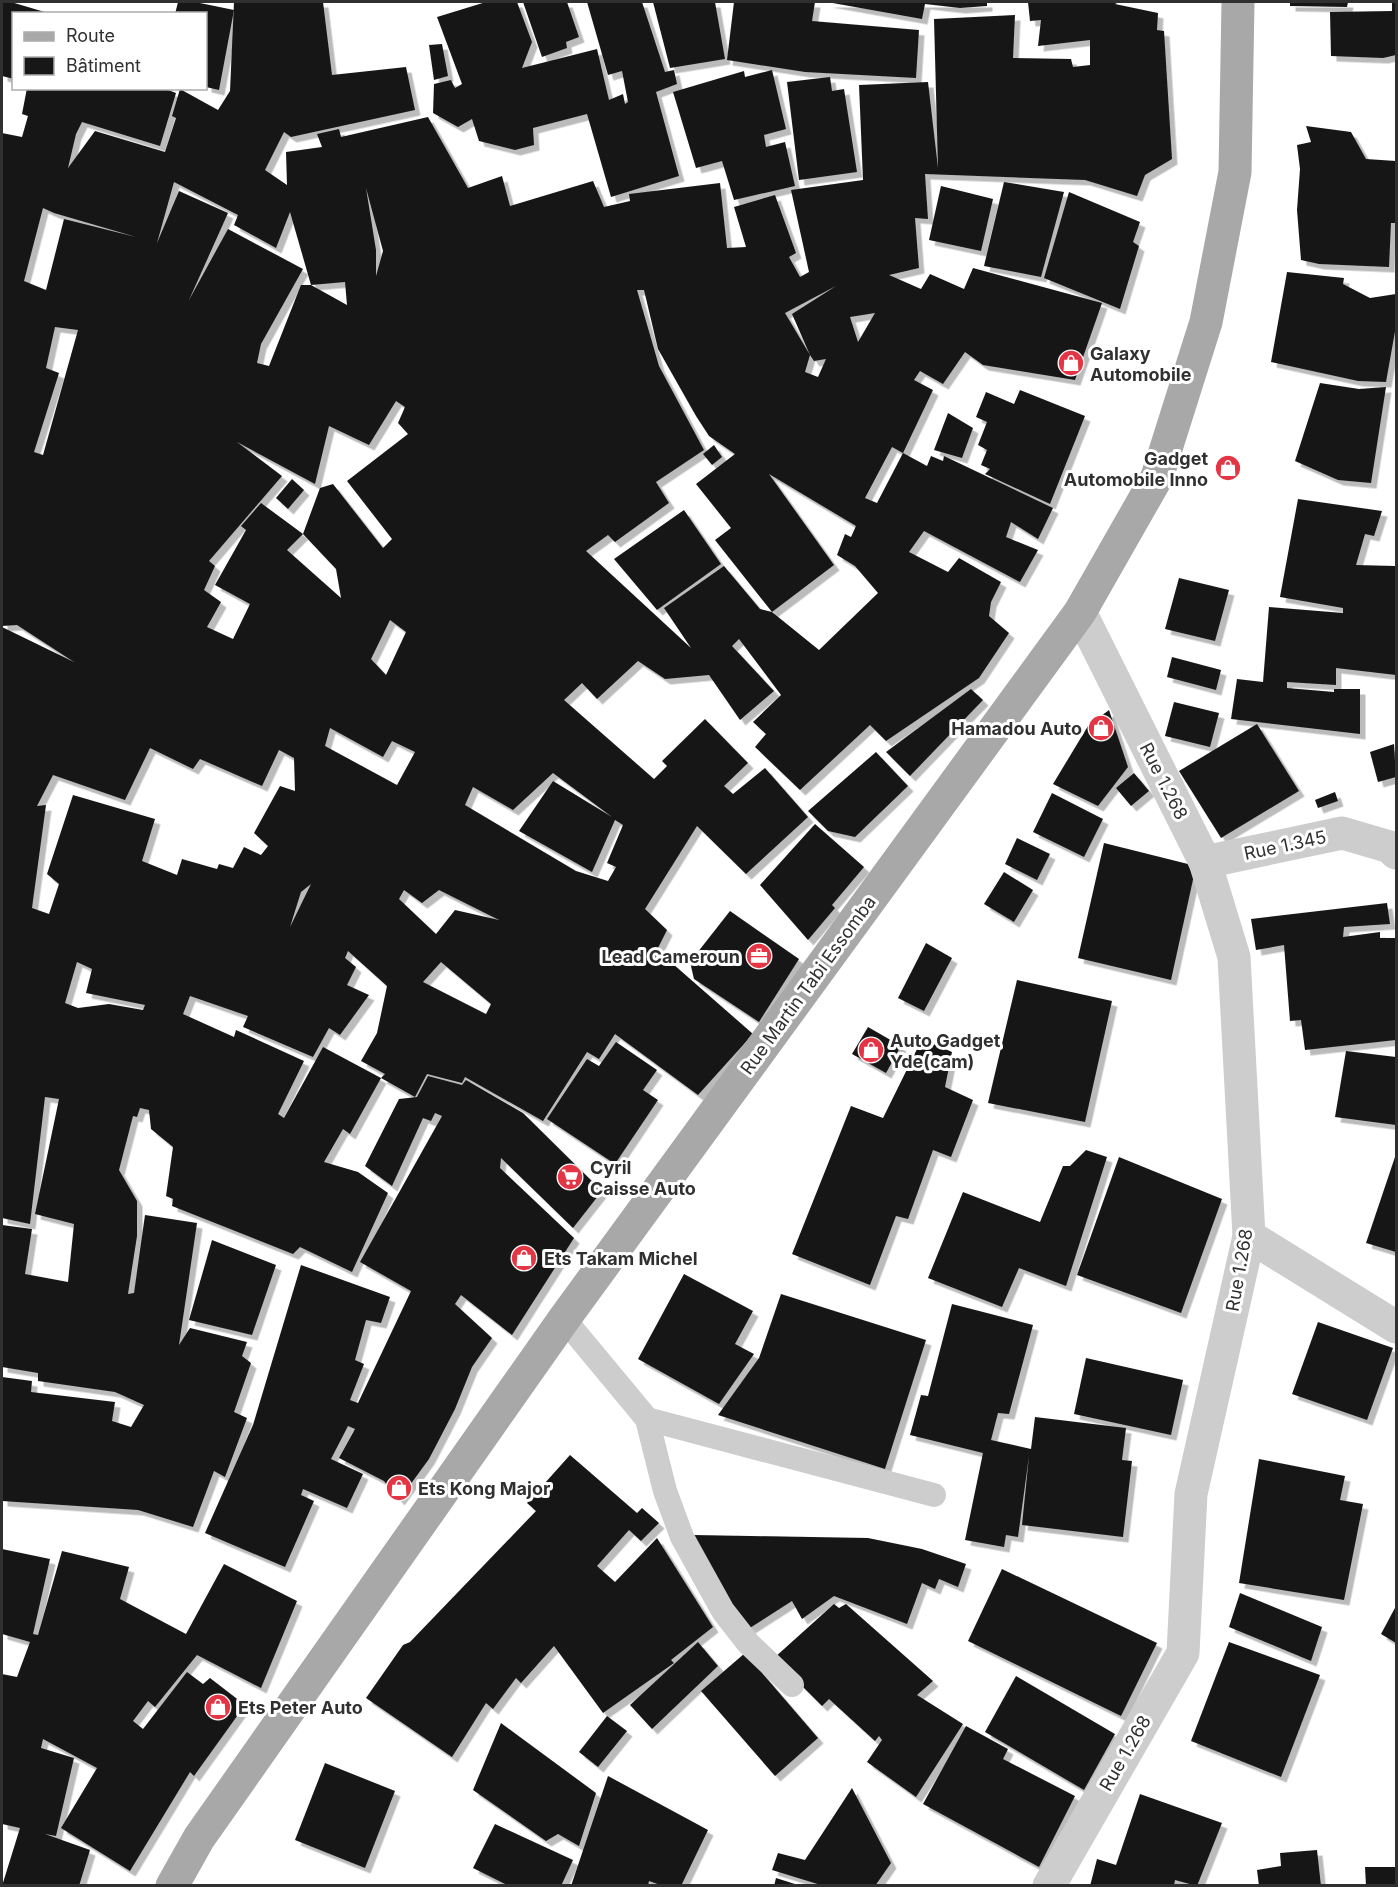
<svg xmlns="http://www.w3.org/2000/svg" width="1398" height="1887" viewBox="0 0 1398 1887" font-family="Inter,sans-serif">
<style>
.building{fill:#171717;fill-rule:evenodd;filter:url(#shadow)}
.lines{fill:none;stroke-linecap:round;stroke-linejoin:round}
.lane{stroke:#cdcdcd;stroke-width:24}
.street{stroke:#cdcdcd;stroke-width:33}
.primary{stroke:#a8a8a8;stroke-width:33}
.labels{text-anchor:middle;dominant-baseline:central;stroke-width:6;stroke-linejoin:round;paint-order:stroke}
.poi-label{font-size:18px;font-weight:bold;fill:#303030;stroke:#fff;text-anchor:start}
.street-label{font-size:18px;fill:#303030;stroke:#fff}
</style>
<defs>
<filter id="shadow"><feDropShadow dx="5.5" dy="5.5" stdDeviation="0" flood-color="#0004"/></filter>
</defs>
<rect width="100%" height="100%" fill="#fff"/>
<!-- building -->
<g class="building">
<polygon points="2,2 11,2 48,13 14,14 14,79 2,76"/>
<polygon points="178,2 195,2 234,10 219,90 206,87 206,14 175,14"/>
<path d="M234 2H323L332 75 406 67 415 110 291 137 284 132 265 170 287 185 286 152 322 147 317 134 339 129 341 137 428 117 468 188 502 176 510 206 593 181 604 207 630 201 629 194 720 183 727 248 746 247 734 207 775 195 796 253 789 257 800 277 809 272 791 190 863 180 859 85 928 82 938 168 934 19 1015 15 1013 58 1071 59 1073 67 1090 65V40L1038 46 1041 20 1030 21 1028 2H1119L1115 4 1158 13 1157 30 1164 31 1172 159 1145 175 1137 196 1085 180 925 174 928 219 915 218 919 268 889 275 921 289 930 274 964 289 973 268 1102 303 1075 380 983 365 965 352 943 384 920 371 914 380 933 390 903 453 892 447 865 498 877 503 903 453 927 466 931 456 943 461 944 456 1053 508 1038 539 1011 522 1006 537 1038 550 1020 582 924 531 909 552 948 572 959 558 1001 582 991 602 989 616 1009 633 979 678 886 741 870 725 800 790 755 747 766 734 753 722 781 695 739 639 732 646 774 691 740 720 709 675 665 679 638 661 597 699 582 683 564 700 654 779 667 766 662 761 705 719 748 763 724 786 733 794 765 768 808 817 746 874 697 826 645 909 667 930 657 950 753 1034 698 1095 615 1034 599 1059 587 1052 543 1121 465 1077 462 1083 427 1074 415 1097 381 1078 350 1134 343 1129 324 1162 358 1172 388 1193 352 1272 300 1247 293 1254 172 1206 173 1199 166 1196 173 1147 151 1129 149 1110 140 1108 137 1117 133 1116 119 1170 137 1201V1236L128 1294 134 1293 145 1215 197 1223 179 1345 190 1328 247 1342 242 1356 251 1363 234 1412 247 1418 225 1477 214 1471 193 1527 138 1510 2 1501V1377L32 1381 31 1392 115 1402 112 1421 131 1427 144 1405 115 1392 38 1381V1373L2 1367V1225L32 1229 25 1274 68 1282 74 1224 35 1214 59 1099 45 1097 30 1224 2 1218V627L74 662 17 625 2 626V133L22 137 28 116 22 114 27 88H163L176 93 160 146 82 122 76 134 68 168 95 131 165 152 176 118 172 116 180 89 218 110 230 91ZM174 182 238 215 234 225 276 248 290 212 311 285 345 282 347 305 311 285H301L269 366 257 363 261 344 303 269 228 229 189 300 228 213 179 191 157 243ZM366 188 383 251 376 276V250ZM43 208 54 213 136 237 64 219 46 290 24 281ZM836 286 792 314 810 355 814 361 826 359 818 377 805 372 810 355 785 313ZM637 290H644L658 349 696 416 709 436 735 454 696 484 731 528 715 540 772 612 834 565 769 474 856 526 851 537 845 534 837 555 855 566 878 593 819 650 772 612 760 609 724 566 664 608 691 648 586 551 608 535 615 542 669 503 656 482 704 450 659 366ZM875 313 858 342 850 317ZM55 327 78 330 43 455 34 452 59 373 46 368ZM396 401 405 407 398 423 408 434 347 481 392 539 383 548 333 484 320 488 303 534 261 503 241 526 246 530 215 585 250 604 233 639 207 627 221 602 204 590 215 566 209 561 282 476 237 442 315 484 329 426 369 445ZM303 534 336 569 341 598 287 550ZM390 620 406 632 386 675 371 659ZM330 728 383 757 392 741 415 752 397 785 325 746ZM150 748 193 769 200 759 262 786 279 750 294 758 295 791 280 786 254 833 268 846 261 855 244 847 233 868 219 864 217 869 182 859 177 875 142 861 155 819 73 795 47 874 59 884 49 914 32 908 46 805 37 806 53 775 125 800ZM553 773 612 817 553 781 519 831 592 872 615 820 623 825 607 863 616 867 608 881 576 871 465 805 473 787 513 810ZM311 884 290 927 301 892ZM404 890 422 903 439 890 499 920 455 910 436 934 399 899ZM348 951 387 986 377 1033 361 1061 385 1074 381 1078 323 1047 284 1118 278 1114 304 1061 236 1030 234 1037 183 1014 190 996 248 1016 243 1027 313 1057 329 1028 340 1035 369 995 347 985 356 967 345 958ZM77 962 92 969 86 993 145 1005 143 1010 109 1004 78 1008 65 1003ZM441 962 491 1004 486 1014 423 982Z"/>
<polygon points="486,2 517,2 532,42 522,68 597,49 609,100 623,94 625,104 628,102 622,71 608,75 587,2 642,2 665,72 674,70 677,84 656,92 679,176 611,197 587,114 533,128 534,145 515,150 479,141 472,119 458,127 433,113 434,84 451,80 455,88 462,84 437,17"/>
<polygon points="523,2 567,2 579,37 566,42 567,48 542,57"/>
<polygon points="653,2 715,2 725,59 670,68"/>
<polygon points="734,2 815,2 812,21 919,30 916,78 805,72 727,60"/>
<polygon points="827,2 987,2 987,6 960,8 925,4 922,19"/>
<polygon points="1290,2 1348,2 1347,7 1290,6"/>
<polygon points="1392,2 1396,2 1396,55 1383,58 1331,56 1330,12 1392,11"/>
<polygon points="442,44 448,76 434,80 429,45"/>
<polygon points="772,70 786,129 764,135 766,147 785,142 795,186 734,200 722,161 696,168 673,92 744,71 745,77"/>
<polygon points="830,77 832,91 844,89 857,172 799,180 787,82"/>
<polygon points="1306,126 1351,132 1366,159 1396,161 1396,223 1391,223 1389,267 1319,264 1301,260 1297,210 1300,169 1297,145 1311,142"/>
<polygon points="1004,182 1064,192 1041,277 984,266"/>
<polygon points="941,186 993,199 981,251 929,240"/>
<polygon points="1069,192 1140,222 1133,242 1139,246 1120,309 1044,278"/>
<polygon points="1287,272 1344,278 1343,284 1370,298 1396,294 1396,326 1386,382 1358,381 1271,362"/>
<polygon points="1320,383 1359,389 1386,387 1371,483 1338,480 1295,461"/>
<polygon points="1020,390 1085,416 1050,504 985,474 990,469 981,465 987,450 978,445 987,422 976,417 986,392 1014,404"/>
<polygon points="948,413 973,428 962,458 934,450"/>
<polygon points="714,445 722,457 712,465 703,454"/>
<polygon points="292,479 304,490 288,509 276,498"/>
<polygon points="1298,499 1382,511 1374,536 1365,534 1356,565 1395,566 1396,561 1396,675 1336,668 1336,685 1287,682 1287,688 1334,692 1334,689 1360,689 1360,734 1231,719 1237,679 1263,682 1269,607 1343,613 1343,608 1280,597"/>
<polygon points="684,510 721,564 657,610 614,559"/>
<polygon points="1179,578 1229,590 1215,641 1165,629"/>
<polygon points="1172,657 1221,670 1216,690 1167,677"/>
<polygon points="971,689 983,700 910,776 886,752"/>
<polygon points="1174,702 1219,713 1210,747 1165,736"/>
<polygon points="1109,710 1128,767 1098,806 1053,784 1088,726"/>
<polygon points="1257,724 1299,791 1221,838 1179,771"/>
<polygon points="1394,744 1396,777 1378,782 1370,752"/>
<polygon points="876,752 908,786 855,837 828,831 808,811"/>
<polygon points="1134,773 1149,791 1131,806 1116,788"/>
<polygon points="1335,792 1338,801 1318,808 1315,800"/>
<polygon points="1052,793 1103,819 1084,857 1033,832"/>
<polygon points="815,824 864,867 832,905 835,908 808,940 760,885"/>
<polygon points="1017,838 1050,854 1037,880 1005,864"/>
<polygon points="1104,843 1196,866 1171,980 1078,958"/>
<polygon points="1004,872 1033,890 1014,922 984,904"/>
<polygon points="1387,903 1390,924 1344,927 1343,937 1380,932 1380,938 1396,938 1396,1040 1305,1050 1301,1020 1290,1021 1284,945 1256,950 1251,919"/>
<polygon points="730,911 799,959 759,1022 694,979 690,962"/>
<polygon points="926,943 952,958 924,1011 898,998"/>
<polygon points="1017,980 1112,1001 1085,1122 988,1103"/>
<polygon points="868,1027 901,1046 886,1073 852,1054"/>
<polygon points="922,1039 952,1052 945,1087 973,1100 951,1157 933,1150 908,1219 896,1216 870,1285 792,1254 851,1106 883,1118"/>
<polygon points="616,1042 657,1070 643,1090 658,1100 615,1164 547,1119 587,1059 599,1066"/>
<polygon points="1346,1051 1396,1057 1396,1125 1335,1117"/>
<polygon points="428,1076 462,1085 466,1080 523,1113 602,1191 573,1228 501,1158 500,1168 574,1238 512,1335 461,1295 455,1304 492,1338 472,1367 455,1409 429,1459 399,1500 384,1481 339,1458 355,1429 348,1426 331,1459 363,1474 347,1508 303,1489 301,1495 314,1501 285,1567 205,1533 253,1425 301,1265 390,1297 381,1323 366,1320 355,1360 364,1364 350,1400 358,1403 411,1291 360,1262 442,1116 435,1113 431,1121 423,1118 392,1186 365,1166 399,1099 417,1097"/>
<polygon points="1086,1150 1107,1157 1066,1286 1019,1268 1002,1307 928,1278 963,1192 1040,1222 1063,1166 1070,1166"/>
<polygon points="1396,1154 1396,1252 1366,1243"/>
<polygon points="1119,1157 1222,1199 1181,1313 1077,1275"/>
<polygon points="212,1240 276,1265 252,1335 189,1320"/>
<polygon points="684,1274 753,1311 735,1344 754,1354 719,1404 638,1359"/>
<polygon points="781,1294 926,1340 885,1469 718,1415 759,1358"/>
<polygon points="952,1304 1033,1325 1009,1414 998,1413 991,1440 1031,1449 1035,1417 1126,1428 1122,1460 1132,1461 1123,1537 1022,1525 1029,1456 1018,1537 1006,1535 1004,1547 965,1540 983,1453 910,1435 921,1395 928,1396"/>
<polygon points="1318,1322 1393,1348 1367,1420 1292,1394"/>
<polygon points="1086,1358 1183,1380 1171,1435 1074,1414"/>
<polygon points="570,1455 637,1513 642,1508 659,1523 641,1541 629,1530 597,1566 615,1582 657,1538 713,1627 671,1660 674,1663 603,1713 554,1646 521,1683 516,1678 493,1709 486,1703 452,1757 366,1698 403,1645 410,1642 536,1511 527,1503"/>
<polygon points="1259,1459 1345,1476 1340,1500 1363,1504 1344,1600 1239,1583"/>
<polygon points="694,1535 868,1538 922,1549 966,1564 958,1587 939,1579 935,1589 922,1583 907,1624 834,1596 802,1619 792,1601 742,1633"/>
<polygon points="2,1549 50,1559 33,1634 38,1635 62,1551 129,1567 120,1599 186,1634 224,1564 297,1601 261,1688 197,1655 155,1707 148,1701 133,1721 143,1729 187,1672 203,1684 210,1678 245,1705 194,1776 190,1772 130,1871 61,1828 97,1768 43,1739 41,1748 74,1758 56,1836 45,1834 90,1850 79,1886 2,1886 20,1828 2,1824 2,1674 17,1677 30,1642 2,1634"/>
<polygon points="1002,1569 1157,1643 1121,1716 968,1641"/>
<polygon points="1240,1593 1322,1627 1311,1661 1229,1627"/>
<polygon points="834,1604 839,1608 846,1604 933,1681 917,1695 963,1724 916,1797 867,1762 882,1740 879,1736 875,1741 829,1699 822,1706 774,1658"/>
<polygon points="1396,1606 1396,1643 1381,1634"/>
<polygon points="698,1642 718,1666 652,1729 630,1705"/>
<polygon points="1229,1642 1320,1675 1281,1777 1191,1741"/>
<polygon points="745,1653 818,1738 775,1776 701,1691"/>
<polygon points="1016,1676 1115,1734 1084,1790 985,1732"/>
<polygon points="607,1716 627,1731 598,1767 579,1752"/>
<polygon points="501,1723 596,1793 579,1846 558,1834 546,1841 473,1790"/>
<polygon points="966,1726 1008,1749 1003,1759 1075,1796 1039,1867 923,1804"/>
<polygon points="325,1763 395,1791 365,1868 295,1840"/>
<polygon points="608,1776 708,1830 681,1886 663,1886 649,1881 648,1886 571,1886"/>
<polygon points="852,1788 891,1863 875,1886 824,1886 772,1870 778,1853 805,1860"/>
<polygon points="1140,1794 1222,1823 1197,1886 1175,1880 1174,1886 1090,1886 1097,1859 1116,1865"/>
<polygon points="495,1824 573,1860 561,1886 509,1886 473,1868"/>
<polygon points="1317,1850 1321,1886 1259,1886 1257,1870 1281,1866 1280,1853"/>
<polygon points="1365,1867 1396,1867 1396,1886 1366,1886"/>
<polygon points="776,1878 798,1885 798,1886 774,1886"/>
</g>
<g class="lines">
<!-- lane -->
<g class="lane">
<polyline points="564,1319 647,1419 665,1491 682,1537 723,1611 748,1643 792,1685"/>
<polyline points="647,1419 934,1495"/>
</g>
<!-- street -->
<g class="street">
<polyline points="1205,862 1342,833 1390,847 1396,853"/>
<polyline points="1249,1236 1396,1327"/>
<polyline points="1049,1886 1183,1653 1191,1494 1249,1236 1234,957 1205,862 1080,612"/>
</g>
<!-- primary -->
<polyline class="primary" points="172,1886 199,1838 564,1319 1080,612 1157,477 1206,322 1235,172 1238,2"/>
</g>
<!-- icons -->
<defs>
<g id="shop-disc" transform="scale(1.35)"><circle r="9.5" fill="#e43545" stroke="#fff"/><path d="M-5-2.5h2.3a2.7 3.5 0 0 1 5.4 0H5L5.5 6h-11ZM-1.5-2.5h3a1.5 2.3 0 0 0-3 0Z" fill="#fff"/></g>
<g id="office-disc" transform="scale(1.35)"><circle r="9.5" fill="#e43545" stroke="#fff"/><path d="M-6-3h4V-5.5h4V-3h4V5H-6ZM-1-4.5V-3h2v-1.5ZM-6 0V1H6V0Z" fill="#fff"/></g>
<g id="supermarket-disc" transform="scale(1.35)"><circle r="9.5" fill="#e43545" stroke="#fff"/><path d="M-6-5.5h2.5l.6 2H6L4.5 2H-2.5L-4.4-4H-6ZM-1.5 3.2a1.3 1.3 0 1 0 .1 0ZM3 3.2a1.3 1.3 0 1 0 .1 0Z" fill="#fff"/></g>
</defs>
<g fill-rule="evenodd">
<use href="#shop-disc" x="1071" y="363"/>
<use href="#shop-disc" x="1228" y="468"/>
<use href="#shop-disc" x="1101" y="728"/>
<use href="#office-disc" x="759" y="956"/>
<use href="#shop-disc" x="871" y="1050"/>
<use href="#supermarket-disc" x="570" y="1177"/>
<use href="#shop-disc" x="524" y="1258"/>
<use href="#shop-disc" x="399" y="1488"/>
<use href="#shop-disc" x="218" y="1707"/>
</g>
<g class="labels">
<!-- poi labels -->
<g class="poi-label">
<text x="1090" y="353">Galaxy<tspan x="1090" dy="21">Automobile</tspan></text>
<text x="1208" y="458" text-anchor="end">Gadget<tspan x="1208" dy="21">Automobile Inno</tspan></text>
<text x="1082" y="728" text-anchor="end">Hamadou Auto</text>
<text x="740" y="956" text-anchor="end">Lead Cameroun</text>
<text x="890" y="1040">Auto Gadget<tspan x="890" dy="21">Yde(cam)</tspan></text>
<text x="590" y="1167">Cyril<tspan x="590" dy="21">Caisse Auto</tspan></text>
<text x="544" y="1258">Ets Takam Michel</text>
<text x="418" y="1488">Ets Kong Major</text>
<text x="238" y="1707">Ets Peter Auto</text>
</g>
<!-- street labels -->
<g class="street-label">
<text transform="translate(1164 781) rotate(63)">Rue 1.268</text>
<text transform="translate(1285 845) rotate(-12)">Rue 1.345</text>
<text transform="translate(808 985) rotate(-54)">Rue Martin Tabi Essomba</text>
<text transform="translate(1239 1270) rotate(-80)">Rue 1.268</text>
<text transform="translate(1125 1753) rotate(-60)">Rue 1.268</text>
</g>
</g>
<!-- border -->
<rect width="1398" height="1887" fill="none" stroke="#303030" stroke-width="6"/>
<!-- legend -->
<rect x="12" y="12" width="195" height="78" fill="#ffffff" stroke="#acacac" stroke-width="1.5"/>
<rect x="24" y="32" width="30" height="9" fill="#a8a8a8" stroke="#acacac" stroke-width="1.5"/>
<text x="66" y="42" font-size="18" fill="#303030">Route</text>
<rect x="24" y="57" width="30" height="18" fill="#171717" stroke="#acacac" stroke-width="1.5"/>
<text x="66" y="72" font-size="18" fill="#303030">Bâtiment</text>
</svg>
